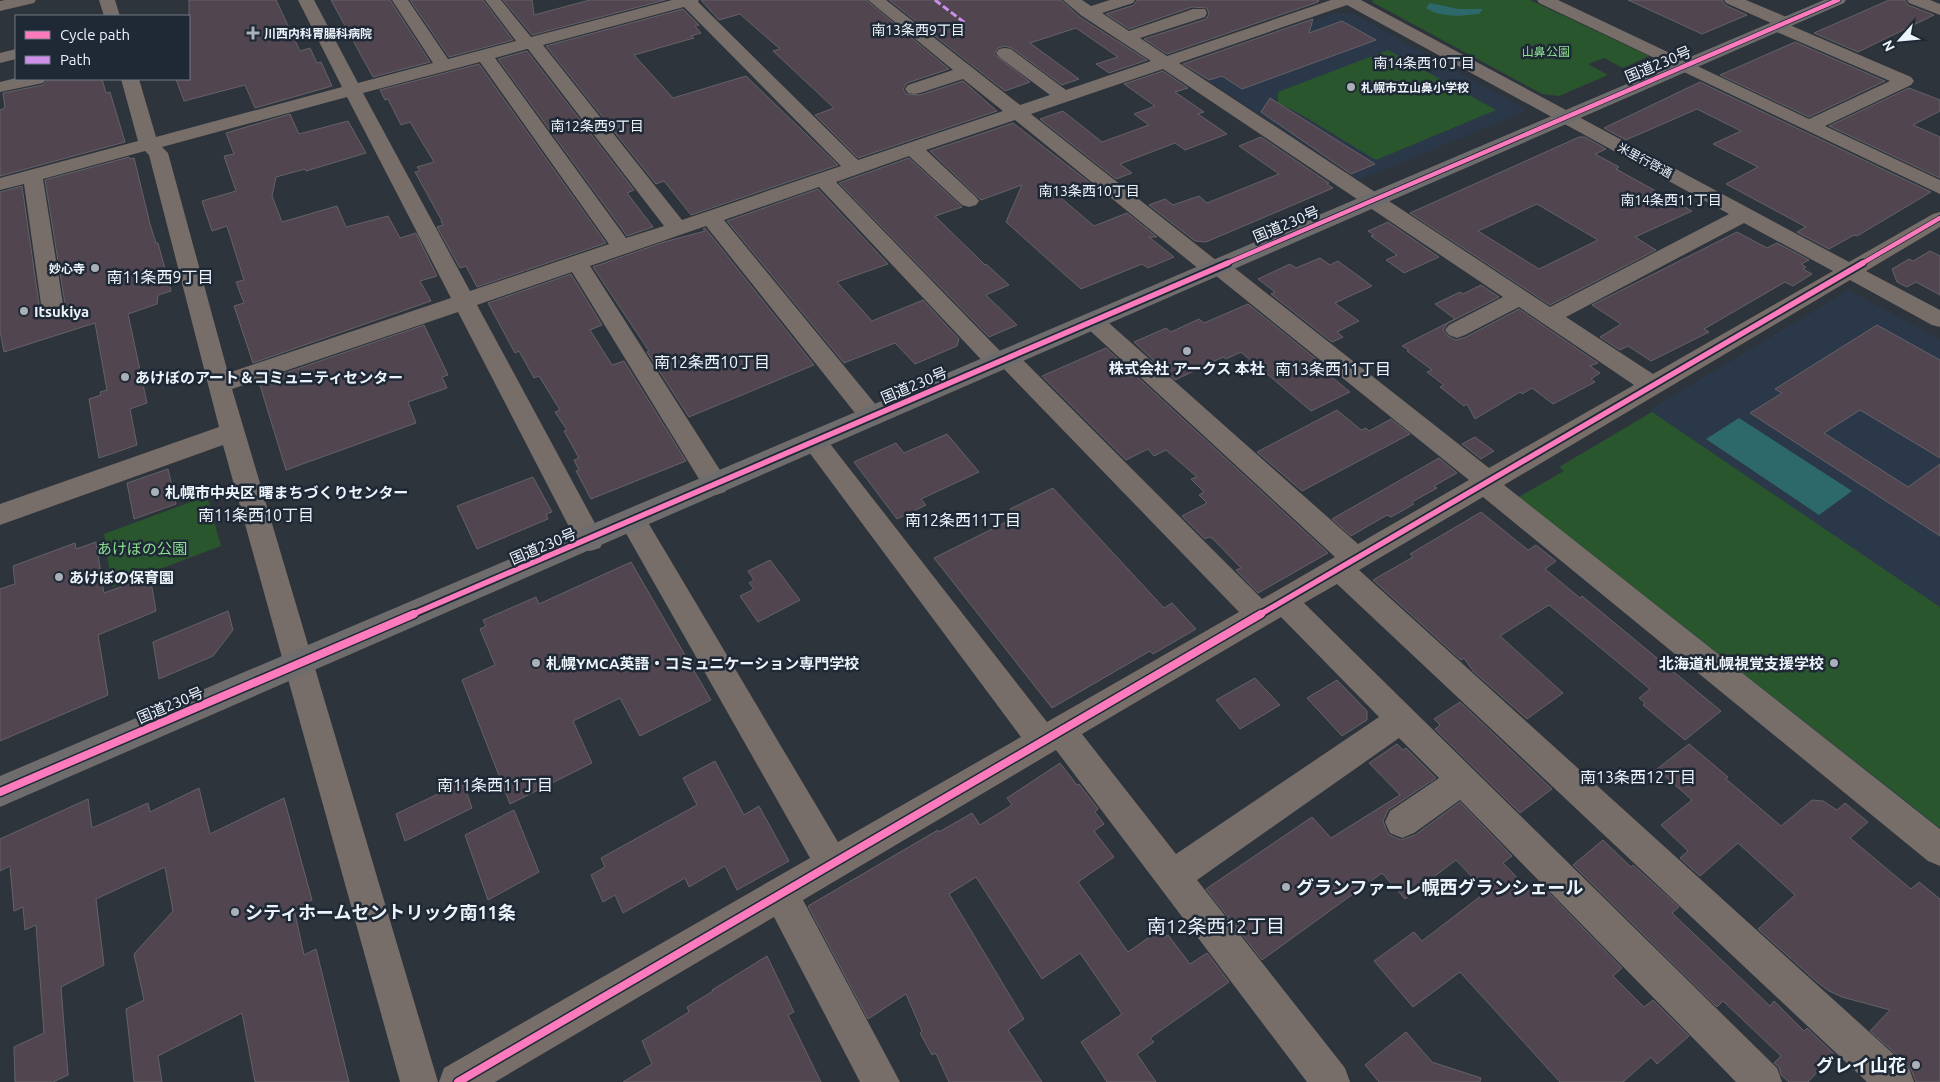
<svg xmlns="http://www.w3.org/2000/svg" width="1940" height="1082" viewBox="0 0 1940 1082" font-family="Ubuntu,'Noto Sans JP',sans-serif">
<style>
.built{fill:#2b3849}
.green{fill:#2a562e}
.water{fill:#2d696a}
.building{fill:#514550;stroke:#646268;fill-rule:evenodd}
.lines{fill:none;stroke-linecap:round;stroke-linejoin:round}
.minor{fill:#776e6a;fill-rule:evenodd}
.highway{fill:#6f6c6d;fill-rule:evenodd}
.quiet{stroke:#ce8fe9;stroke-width:3;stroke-dasharray:7 3;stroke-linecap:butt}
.cycleway-far2-casing{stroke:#1f2936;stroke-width:6}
.cycleway-far1-casing{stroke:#1f2936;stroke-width:9}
.cycleway-casing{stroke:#1f2936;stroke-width:11}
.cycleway-far2{stroke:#fd7abc;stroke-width:4.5}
.cycleway-far1{stroke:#fd7abc;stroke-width:5.5}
.cycleway{stroke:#fd7abc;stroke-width:8}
.poi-dot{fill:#aab0b8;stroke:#1f2936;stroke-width:2}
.labels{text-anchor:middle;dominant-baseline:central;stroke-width:5;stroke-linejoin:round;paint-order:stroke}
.far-poi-label{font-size:12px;font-weight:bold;fill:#ecf3fb;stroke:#1f2936;text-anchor:start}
.far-park-label{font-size:12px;fill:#8bdf8e;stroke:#1f2936}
.far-street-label{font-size:12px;fill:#ecf3fb;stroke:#1f2936}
.far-neighbourhood-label{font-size:14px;fill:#ecf3fb;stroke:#1f2936}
.street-label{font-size:15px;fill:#ecf3fb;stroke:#1f2936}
.poi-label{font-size:15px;font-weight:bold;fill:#ecf3fb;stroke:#1f2936;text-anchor:start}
.park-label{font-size:15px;fill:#8bdf8e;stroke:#1f2936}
.neighbourhood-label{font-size:16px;fill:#ecf3fb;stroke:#1f2936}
.near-poi-label{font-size:18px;font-weight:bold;fill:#ecf3fb;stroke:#1f2936;text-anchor:start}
.near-neighbourhood-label{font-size:19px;fill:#ecf3fb;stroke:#1f2936}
</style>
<rect width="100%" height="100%" fill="#2e343b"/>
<!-- built -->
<g class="built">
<polygon points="1336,13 1354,14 1521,107 1524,112 1359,180 1187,67 1188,63"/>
<polygon points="1849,290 1940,340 1940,831 1516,496 1527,490 1530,491 1564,471 1559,467 1652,412 1651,409"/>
</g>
<!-- green -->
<g class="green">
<polygon points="1373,0 1530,0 1649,56 1623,68 1604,58 1588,64 1608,75 1559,96 1542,94 1372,2"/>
<polygon points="1388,50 1496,110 1376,160 1302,115 1278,103 1278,92"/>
<polygon points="1652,412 1940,607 1940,828 1519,497 1564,471 1559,467"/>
<polygon points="207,496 221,546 112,587 104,534"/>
</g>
<!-- water -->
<g class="water">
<path d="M1430 3 1458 9H1483L1479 14C1463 16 1440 18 1426 8Z"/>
<polygon points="1739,418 1852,491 1819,515 1706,439"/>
</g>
<!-- building -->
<g class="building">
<polygon points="189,0 276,0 300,51 310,48 317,63 321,62 332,86 255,108 245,85 184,101 176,79 189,79"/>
<polygon points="331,0 390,0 430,62 373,77"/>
<polygon points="410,0 483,0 513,40 449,57"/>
<polygon points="503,0 532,0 534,15 590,0 665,0 532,35"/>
<polygon points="701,0 866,0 949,69 907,83 903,89 906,94 920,95 963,81 997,111 858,158 815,115 834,108 773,51 780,49 740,14 719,20"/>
<polygon points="889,0 1061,0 1081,18 1147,60 1109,73 1096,64 1118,57 1076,28 1030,43 1079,79 1062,85 1012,48 1005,46 998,48 994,54 1030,82 1005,91"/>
<polygon points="1137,0 1319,0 1318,2 1167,54 1144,39 1206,19 1209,14 1207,8 1192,7 1129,29 1106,14 1134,5"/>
<polygon points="1628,0 1722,0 1725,5 1747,15 1702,34"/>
<polygon points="1889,0 1905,0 1908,5 1934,15 1858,52 1814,33"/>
<polygon points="683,9 699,25 695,26 701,33 691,36 694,38 634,55 673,98 746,76 838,165 691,215 664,181 656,184 546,46"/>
<polygon points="1313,19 1309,33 1342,21 1376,40 1242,89 1222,76 1209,80 1183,64"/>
<polygon points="1795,42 1885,81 1809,117 1720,75"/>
<polygon points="527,51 634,190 627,193 653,227 627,236 498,59"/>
<polygon points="479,64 606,243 477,287 466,266 460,268 437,227 443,225 441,221 442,221 415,172 420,171 417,167 434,162 410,122 401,125 388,99 385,100 380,90"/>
<polygon points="1163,71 1188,88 1175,92 1204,112 1198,114 1227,134 1185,150 1175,143 1120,164 1132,173 1116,179 1040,119 1063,111 1102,142 1149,125 1134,114 1155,106 1124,84"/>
<polygon points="48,79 102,79 106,93 110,92 125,142 0,176 0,110 5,108 3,93 43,85"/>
<polygon points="1700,82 1931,192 1857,236 1854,235 1829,249 1797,232 1806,227 1726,184 1758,167 1713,144 1741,131 1697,109 1626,140 1604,128"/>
<polygon points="1909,88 1940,100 1940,111 1913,125 1940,137 1940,178 1829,126"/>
<polygon points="1270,98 1343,144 1375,164 1351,174 1261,112"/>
<polygon points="290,114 299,134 348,121 366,153 306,171 305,169 276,177 272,196 282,222 337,206 346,227 388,216 400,238 416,233 437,276 420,281 431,301 253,363 234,306 244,303 236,282 244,280 227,226 212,231 202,201 236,191 224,156 234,154 226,133"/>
<polygon points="1013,123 1094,186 1061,198 1094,226 1127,213 1157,237 1149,237 1174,257 1148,268 1142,264 1081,289 1006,222 1022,185 981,200 930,151"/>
<polygon points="1261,137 1329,183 1327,184 1333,188 1206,242 1195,241 1149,205 1165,199 1173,205 1199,196 1207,203 1279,174 1239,146"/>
<path d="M1579 137H1585L1606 149 1595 154 1619 167 1616 169 1692 211 1635 237 1656 250 1550 305 1410 213ZM1537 204 1598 240 1539 269 1478 231Z"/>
<polygon points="129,157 130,159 134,158 150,224 156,243 158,243 171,291 158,295 157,304 128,314 147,403 130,409 137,445 99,458 89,399 101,395 100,392 107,390 95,323 4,352 0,331 0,192 22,186 39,304 44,311 52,313 60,311 65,304 45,180"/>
<polygon points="909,158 962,207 935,216 985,265 986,264 1009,285 986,295 1017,325 989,337 839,183"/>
<polygon points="818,189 888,264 837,282 872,321 923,300 959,339 957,346 915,364 895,343 844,363 727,221"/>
<polygon points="1388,222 1439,257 1404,273 1386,260 1397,255 1371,236 1374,235 1368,231"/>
<polygon points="705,228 814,365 689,417 647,352 649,351 593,267 664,242 705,231 703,229"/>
<polygon points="1737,232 1767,248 1777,243 1809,260 1801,264 1806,267 1803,269 1812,274 1793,286 1785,282 1704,329 1709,332 1651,361 1628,346 1620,350 1600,337 1621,324 1592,305"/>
<polygon points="1930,251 1940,256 1940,295 1916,282 1907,287 1897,282 1892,269 1909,259 1913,261"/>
<polygon points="1320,258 1330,265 1338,261 1372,286 1335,303 1359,321 1337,332 1343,337 1332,342 1271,294 1275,292 1258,279 1290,264 1296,268"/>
<polygon points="571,274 602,325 590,330 612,365 624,361 686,461 591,499 576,471 579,470 574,460 579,458 564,431 567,430 555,412 560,410 539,376 534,378 519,351 515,353 488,303"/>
<polygon points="1481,285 1499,297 1448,323 1443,330 1448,336 1456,340 1466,337 1519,309 1598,363 1590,366 1600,373 1591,379 1595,382 1553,404 1532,388 1522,394 1520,392 1475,419 1467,404 1464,406 1440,387 1444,385 1427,372 1432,370 1407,351 1409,350 1402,346 1455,319 1435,304 1460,292 1463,294"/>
<polygon points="1248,304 1332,372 1328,374 1350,392 1311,411 1241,352 1226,359 1223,357 1175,380 1134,342 1166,328 1171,332 1199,319 1204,323"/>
<polygon points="424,325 448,375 442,377 447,388 408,402 416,423 286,470 259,382"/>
<polygon points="1877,325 1940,360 1940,458 1860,410 1824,433 1908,487 1940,464 1940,536 1750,413 1782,393 1775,389"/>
<polygon points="1106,348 1328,553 1258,593 1236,570 1241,568 1213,539 1209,537 1205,539 1182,516 1207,503 1199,495 1204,492 1191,479 1197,477 1166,450 1154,456 1148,449 1126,460 1042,376"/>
<polygon points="1337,410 1361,430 1366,428 1369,431 1391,419 1410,434 1302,491 1257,452"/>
<polygon points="947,434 979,472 921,499 926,505 897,519 854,462 896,443 904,453"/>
<polygon points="1475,437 1494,451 1481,459 1462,444"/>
<polygon points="1439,458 1457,473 1434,486 1437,488 1412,502 1414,504 1391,517 1387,515 1351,536 1332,519"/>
<polygon points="168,469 176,504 134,519 127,483"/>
<polygon points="533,477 552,512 546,514 548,519 477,549 457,506"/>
<polygon points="1053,488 1164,608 1172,603 1196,629 1153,654 1150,651 1052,708 934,558 1016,517 1010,509"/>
<polygon points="1481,512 1528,550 1536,545 1556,561 1545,569 1580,598 1582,596 1721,711 1685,740 1643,705 1645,703 1639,698 1650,689 1549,605 1500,636 1563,693 1527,719 1473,671 1464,658 1461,660 1373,580 1413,557 1410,554"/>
<polygon points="96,542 104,593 150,576 156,611 98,635 108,695 0,741 0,589 15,584 13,566 75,543 76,549"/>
<polygon points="770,560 800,600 758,622 740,596 754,589 749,583 754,580 748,571"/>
<polygon points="631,562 711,700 640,736 620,698 573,721 592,763 510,804 462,680 495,665 480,629 486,626 483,620 536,597 539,604"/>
<polygon points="228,611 233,630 213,656 159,679 153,642"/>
<polygon points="1255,678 1280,705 1240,729 1216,700"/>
<polygon points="1337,680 1367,711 1367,720 1342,736 1307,698"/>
<polygon points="1460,702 1552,789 1520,813 1435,729 1440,725 1434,719"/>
<polygon points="1397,744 1403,750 1406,748 1436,778 1388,810 1383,821 1388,834 1401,840 1415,835 1460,802 1512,856 1503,863 1532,893 1539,888 1541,890 1544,888 1622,968 1613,976 1644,1007 1653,1000 1689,1036 1657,1064 1651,1057 1623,1082 1560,1082 1460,972 1413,1007 1374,961 1414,932 1422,941 1486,892 1456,860 1405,899 1382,873 1262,960 1206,889 1312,817 1331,838 1400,795 1369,763"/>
<polygon points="1689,744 1728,777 1726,779 1781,826 1812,800 1823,801 1837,810 1845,803 1868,822 1850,838 1911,889 1919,882 1940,899 1940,1082 1916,1082 1910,1067 1870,1031 1890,1010 1842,997 1829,991 1817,982 1758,929 1795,895 1738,843 1700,876 1680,858 1688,851 1661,825 1692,800 1657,769"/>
<polygon points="715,761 744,815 759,806 789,861 737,890 725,866 689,887 685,878 623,913 615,895 603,902 591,875 605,867 601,858 697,805 683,778"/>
<polygon points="1060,763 1077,785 1079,784 1098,809 1095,812 1104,824 1094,831 1114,857 1078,882 1128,952 1158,931 1163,938 1168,935 1190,964 1207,953 1229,982 1150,1038 1154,1042 1137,1054 1156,1082 1107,1082 1081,1042 1122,1014 1080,953 1042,979 976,877 949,894 1024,1019 1008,1030 1042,1082 949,1082 937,1056 935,1053 932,1055 920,1033 922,1031 906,994 868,1019 808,906 938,830 939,832 972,813 980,825 1012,805 1007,798"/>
<polygon points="463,782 472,808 405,841 396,814"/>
<polygon points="199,788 210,834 284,798 312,900 294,909 304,955 316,949 349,1082 255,1082 242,1013 158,1056 162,1082 134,1082 126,1009 144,1000 134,954 173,911 165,867 96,899 104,965 61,987 68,1075 53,1082 15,1082 14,1047 44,1033 36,925 25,930 23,907 14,911 10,866 0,871 0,839 88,799 92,828 148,803 150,812"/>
<polygon points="514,810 539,872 488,900 465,835"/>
<polygon points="1603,840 1631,867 1633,865 1679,907 1672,913 1770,1006 1774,1001 1804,1031 1807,1028 1834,1054 1808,1082 1789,1082 1781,1075 1779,1067 1774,1063 1781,1056 1723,1001 1717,1007 1573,865"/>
<polygon points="767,956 794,1012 788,1015 821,1082 623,1082 652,1064 642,1041 689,1012 687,1007 713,991 712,990"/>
<polygon points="1406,1032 1432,1062 1481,1078 1480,1082 1379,1082 1365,1065"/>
</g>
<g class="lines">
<!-- minor -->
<g class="minor">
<polygon points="5,0 36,0 34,3 0,11 0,1"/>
<polygon points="99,0 115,0 120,16 104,16"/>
<path d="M298 0H314L358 83 433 63 392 0H408L448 59 516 41 485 0H501L531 37 672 0H699L698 2 858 160 1003 111 963 79 920 93 914 94 908 93 905 89 908 85 953 70 868 0H886L1020 105 1050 95 999 57 996 53 999 49 1005 48 1011 49 1066 90 1151 61 1082 16 1063 0H1082L1091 6 1110 0H1135L1133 3 1102 13 1129 31 1193 9H1205L1207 13 1205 17 1140 38 1167 56 1331 0H1361L1849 262 1933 214 1940 212V227L1866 271 1940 310V327L1932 325 1850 280 1504 485 1940 829V866L1928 861 1483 497 1359 570 1909 1068 1914 1082H1867L1337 584 1304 603 1777 1068 1782 1082H1736L1460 800 1414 833 1402 838 1390 833 1385 822 1390 811 1439 778 1399 738 1197 880 1345 1068 1350 1082H1307L1056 750 803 900 900 1082H860L774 917 495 1082H439L444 1068 810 858 623 528 619 521 623 514 633 511 643 514 838 842 1021 737 806 448 802 442 806 436 815 433 824 436 1047 722 1239 612 1004 369 998 371 990 369 819 187 724 220 881 411 884 417 881 423 872 426 863 423 706 226 590 266 725 478 729 485 725 492 716 495 707 492 572 272 477 305 604 540 600 548 590 551 580 548 458 312 232 389 438 1082H400L223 445 0 525V504L219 427 149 155 145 151 43 179 63 304 60 309 52 311 44 309 41 304 24 184 0 190V178L138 141 121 79H139L156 137 342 87ZM1347 5 1729 214 1550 307 1179 63ZM684 7 841 166 682 220 543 45ZM527 49H528L664 226 626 238 495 58ZM480 62 609 244 470 291 363 93ZM1163 69 1503 297 1449 325 1445 330 1449 335 1457 338 1465 335 1519 307 1634 385 1489 468 1227 262 1217 261 1031 114ZM347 97 451 298 228 373 168 153 162 147ZM1015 120 1205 274 1215 275 1469 480 1358 544 1101 316 1093 314 1085 316 1082 321 1085 326 1335 557 1262 599 1015 352 1007 350 1001 352 836 182 909 156 962 205 969 207 976 205 979 201 976 197 926 150ZM1744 223 1833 271 1653 374 1566 317ZM1281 617 1379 717 1176 854 1082 734Z"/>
<polygon points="1537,0 1558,0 1809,119 1890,81 1772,30 1770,26 1771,23 1726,3 1724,0 1746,0 1791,19 1793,23 1792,26 1911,77 1914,81 1911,85 1825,126 1940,180 1940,194 1539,3"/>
<polygon points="1907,0 1930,0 1940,4 1940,15 1909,3"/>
<polygon points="16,49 16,59 0,63 0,53"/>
<polygon points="16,78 16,79 46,79 43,83 0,92 0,82"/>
</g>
<!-- highway -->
<polygon class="highway" points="1824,0 1846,0 1844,3 0,807 0,776"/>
<!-- quiet -->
<polyline class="quiet" points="935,0 965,23"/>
<!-- cycleway-far2 casing -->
<g class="cycleway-far2-casing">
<g id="cycleway-far2">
<polyline points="1225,264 1838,0"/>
<polyline points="1861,264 1940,218"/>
</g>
</g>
<!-- cycleway-far1 casing -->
<g class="cycleway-far1-casing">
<g id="cycleway-far1">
<polyline points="411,615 1228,263"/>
<polyline points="1259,615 1863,263"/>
</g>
</g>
<!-- cycleway casing -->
<g class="cycleway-casing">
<g id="cycleway">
<polyline points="0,792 414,614"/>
<polyline points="458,1082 1261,614"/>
</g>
</g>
<!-- cycleway-far2 -->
<use href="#cycleway-far2" class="cycleway-far2"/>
<!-- cycleway-far1 -->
<use href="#cycleway-far1" class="cycleway-far1"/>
<!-- cycleway -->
<use href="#cycleway" class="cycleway"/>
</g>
<!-- markers -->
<g class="poi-dot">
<path d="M250.5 25.5h5v5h5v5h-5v5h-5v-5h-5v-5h5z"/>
<circle cx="1351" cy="87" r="5"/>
<circle cx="95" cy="268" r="5"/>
<circle cx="24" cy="311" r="5"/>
<circle cx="1187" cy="351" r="5"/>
<circle cx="125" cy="377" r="5"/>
<circle cx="155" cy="492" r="5"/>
<circle cx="59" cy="577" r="5"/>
<circle cx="536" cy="663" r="5"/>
<circle cx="1834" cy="663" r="5"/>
<circle cx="1286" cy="887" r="5"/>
<circle cx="235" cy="912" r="5"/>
<circle cx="1916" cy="1065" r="5"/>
</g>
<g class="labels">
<!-- far-poi labels -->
<g class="far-poi-label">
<text x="264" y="33">川西内科胃腸科病院</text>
<text x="1361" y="87">札幌市立山鼻小学校</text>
<text x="85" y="268" text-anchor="end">妙心寺</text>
</g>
<!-- far-park labels -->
<g class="far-park-label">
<text x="1546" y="51">山鼻公園</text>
</g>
<!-- far-street labels -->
<g class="far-street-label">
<text transform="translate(1645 160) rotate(28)">米里行啓通</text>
</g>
<!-- far-neighbourhood labels -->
<g class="far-neighbourhood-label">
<text x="918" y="30">南13条西9丁目</text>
<text x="1424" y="63">南14条西10丁目</text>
<text x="597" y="126">南12条西9丁目</text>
<text x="1089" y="191">南13条西10丁目</text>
<text x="1671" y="200">南14条西11丁目</text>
</g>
<!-- street labels -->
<g class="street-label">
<text transform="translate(1658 64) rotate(-23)">国道230号</text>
<text transform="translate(1286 224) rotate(-23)">国道230号</text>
<text transform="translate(914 385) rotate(-23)">国道230号</text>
<text transform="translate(543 546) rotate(-23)">国道230号</text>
<text transform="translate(170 705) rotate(-23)">国道230号</text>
</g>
<!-- poi labels -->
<g class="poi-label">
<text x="34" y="311">Itsukiya</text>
<text x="1187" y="368" text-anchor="middle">株式会社 アークス 本社</text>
<text x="135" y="377">あけぼのアート＆コミュニティセンター</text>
<text x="165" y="492">札幌市中央区 曙まちづくりセンター</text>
<text x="69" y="577">あけぼの保育園</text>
<text x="546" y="663">札幌YMCA英語・コミュニケーション専門学校</text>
<text x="1824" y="663" text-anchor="end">北海道札幌視覚支援学校</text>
</g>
<!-- park labels -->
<g class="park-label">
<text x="142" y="548">あけぼの公園</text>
</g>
<!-- neighbourhood labels -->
<g class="neighbourhood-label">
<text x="160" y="277">南11条西9丁目</text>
<text x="712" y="362">南12条西10丁目</text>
<text x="1333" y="369">南13条西11丁目</text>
<text x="256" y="515">南11条西10丁目</text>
<text x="963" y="520">南12条西11丁目</text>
<text x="1638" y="777">南13条西12丁目</text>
<text x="495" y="785">南11条西11丁目</text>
</g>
<!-- near-poi labels -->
<g class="near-poi-label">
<text x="1296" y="887">グランファーレ幌西グランシェール</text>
<text x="245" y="912">シティホームセントリック南11条</text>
<text x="1906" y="1065" text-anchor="end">グレイ山花</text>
</g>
<!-- near-neighbourhood labels -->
<g class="near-neighbourhood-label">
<text x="1216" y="926">南12条西12丁目</text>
</g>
</g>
<!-- legend -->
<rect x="15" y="15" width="175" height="65" fill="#1f2936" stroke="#717a85"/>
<rect x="25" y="31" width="25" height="8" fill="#fd7abc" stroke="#717a85"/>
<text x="60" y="40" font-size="15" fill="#ecf3fb">Cycle path</text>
<rect x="25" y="56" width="25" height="8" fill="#ce8fe9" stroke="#717a85"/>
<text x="60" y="65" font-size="15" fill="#ecf3fb">Path</text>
<!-- north arrow -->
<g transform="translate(1900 40) rotate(243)" stroke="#1f2936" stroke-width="4" paint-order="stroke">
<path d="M0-4L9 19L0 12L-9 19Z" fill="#ecf3fb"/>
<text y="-8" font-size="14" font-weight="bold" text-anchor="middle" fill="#ecf3fb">N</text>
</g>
</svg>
